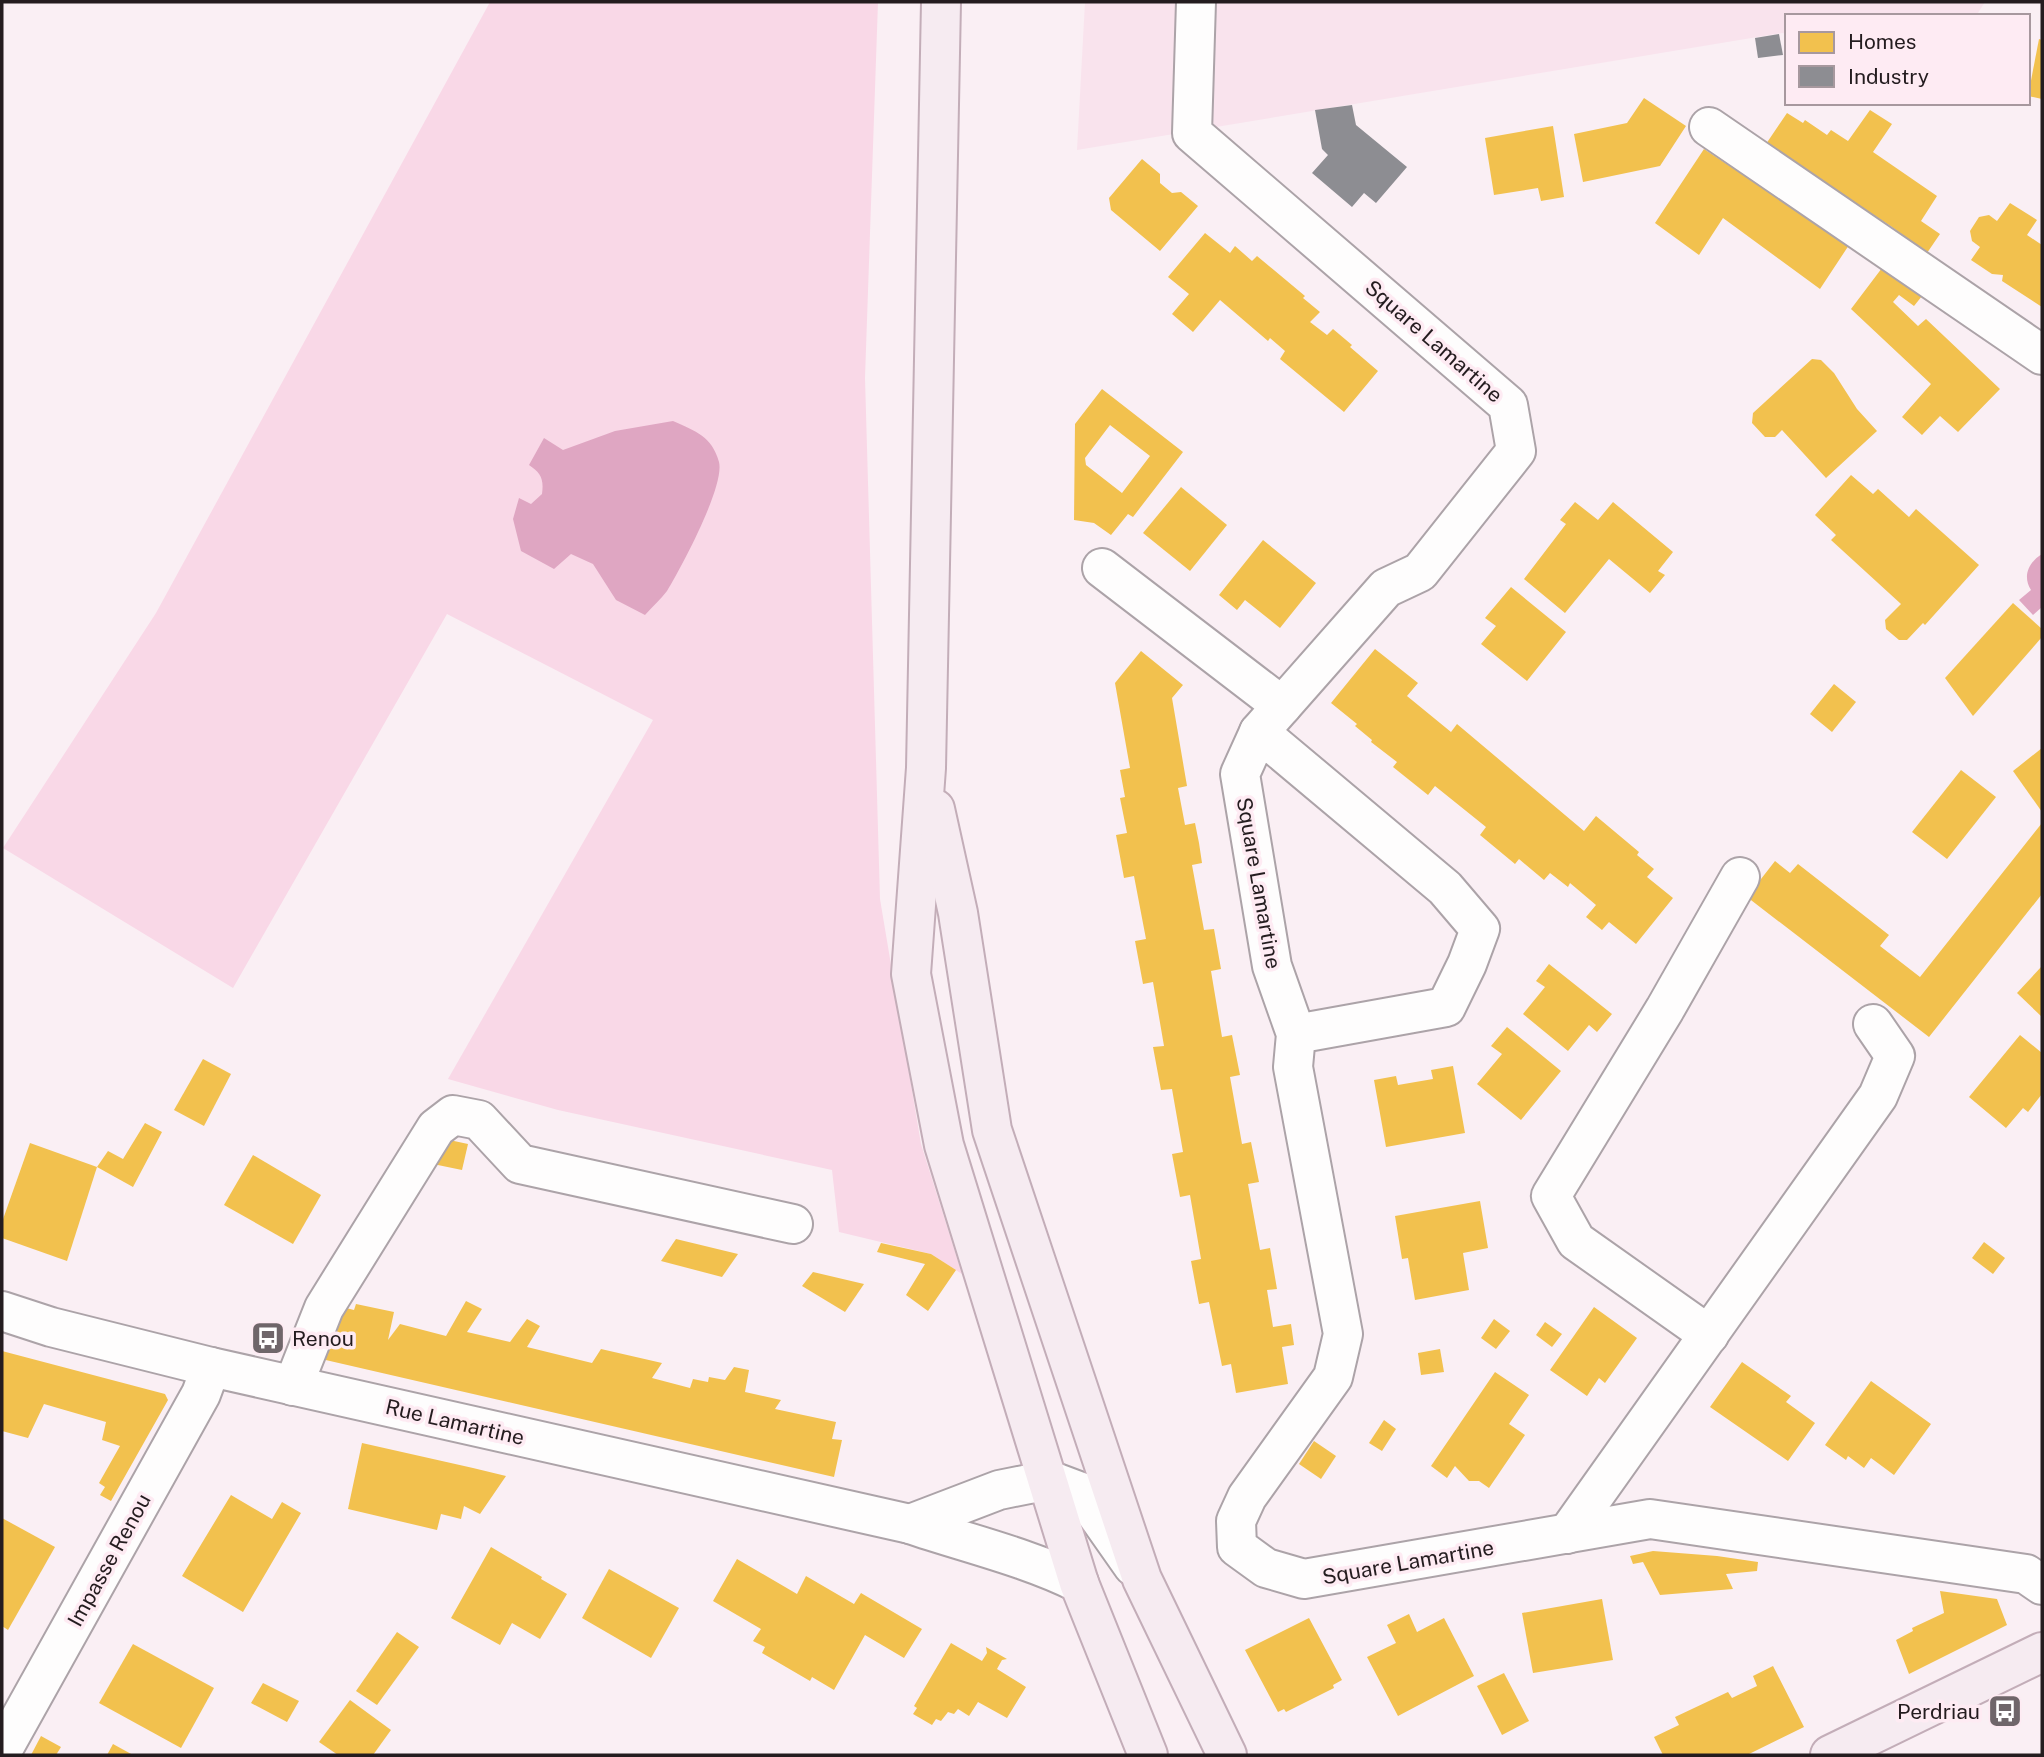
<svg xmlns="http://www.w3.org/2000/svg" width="2044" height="1757" viewBox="0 0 2044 1757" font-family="'Public Sans',sans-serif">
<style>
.built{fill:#f9e3ed}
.green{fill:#f9d8e7}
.water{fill:#dfa6c2}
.homes{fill:#f2c14e;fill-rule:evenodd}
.industry{fill:#8d8d92}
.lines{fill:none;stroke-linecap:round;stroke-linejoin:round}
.minor-casing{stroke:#aca3a8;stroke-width:42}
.major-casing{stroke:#c3adb8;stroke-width:42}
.minor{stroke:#fefdfd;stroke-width:38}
.major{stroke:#f6ebf1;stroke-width:38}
.labels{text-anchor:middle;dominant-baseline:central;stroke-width:7;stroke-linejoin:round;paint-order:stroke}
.street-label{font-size:21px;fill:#241c1f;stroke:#feebf3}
.poi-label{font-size:21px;fill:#241c1f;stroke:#feebf3;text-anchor:start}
</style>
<rect width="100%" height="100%" fill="#faeff4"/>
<!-- built -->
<polygon class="built" points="1085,2 1985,2 1976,16 1787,16 1787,34 1782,33 1077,150"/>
<!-- green -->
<polygon class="green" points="490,2 878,2 865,378 880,899 921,1144 962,1274 931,1254 839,1232 832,1170 558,1110 448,1079 653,720 447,614 233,988 3,848 156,613"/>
<!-- water -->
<g class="water">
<path d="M673 421C695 431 712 436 719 462 725 486 681 568 667 591 661 599 652 607 645 615L616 600 593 564 571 554 554 569 521 551 513 519 519 498 531 504 542 494C544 479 541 473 529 465L544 438 563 450 615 431Z"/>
<path d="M2042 554V607L2033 615 2019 600 2031 590C2022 576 2029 562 2042 554Z"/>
</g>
<!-- homes -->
<g class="homes">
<polygon points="2039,39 2042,40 2042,99 2028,96"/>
<polygon points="1644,98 1686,126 1660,166 1583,182 1574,134 1627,123"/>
<polygon points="1870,110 1892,124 1873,152 1937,196 1921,221 1940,234 1927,253 1892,227 1766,144 1787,113 1803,123 1805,120 1827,135 1831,130 1848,141"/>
<polygon points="1553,126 1564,197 1541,201 1538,188 1494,195 1485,138"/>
<polygon points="1704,149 1849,245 1820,289 1723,218 1699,255 1655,223"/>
<polygon points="1142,159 1160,174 1160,183 1172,193 1181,192 1198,206 1160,251 1111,210 1109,198"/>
<polygon points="2010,203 2037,220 2027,235 2042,245 2042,307 2002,281 2003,275 1992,274 1971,260 1980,247 1972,241 1970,231 1979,217 1989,215 1997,221"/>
<polygon points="1205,233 1230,253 1235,246 1252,261 1257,256 1305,296 1303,298 1320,312 1310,322 1327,335 1333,329 1352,345 1350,347 1378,371 1344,412 1280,359 1285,351 1270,338 1268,341 1220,300 1193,332 1172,314 1189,294 1168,277"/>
<polygon points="1882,268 1922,296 1914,306 1899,295 1893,302 1918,326 1926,319 2000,389 1958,432 1940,416 1922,435 1902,417 1931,384 1851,309"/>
<polygon points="1812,359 1821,360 1834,373 1857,409 1877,431 1826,478 1782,430 1775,437 1765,437 1752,423 1753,413"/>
<path d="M1102 389 1183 452 1133 517 1128 514 1111 535 1094 523 1074 520 1075 424ZM1110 425 1150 456 1122 493 1086 465 1085 458Z"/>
<polygon points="1851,475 1873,494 1878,489 1909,517 1916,509 1979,565 1925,625 1923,623 1907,640 1899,640 1886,629 1885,620 1901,604 1831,540 1836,535 1815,515"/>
<polygon points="1181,487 1227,525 1190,571 1143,533"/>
<polygon points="1575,502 1598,520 1613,502 1673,552 1658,571 1665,575 1650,593 1609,559 1565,613 1524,579 1566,524 1560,520"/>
<polygon points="1263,540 1316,583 1280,628 1245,600 1237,610 1219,595"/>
<polygon points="1511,587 1566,632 1527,681 1481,644 1496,626 1485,618"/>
<polygon points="2013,603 2042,629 2042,637 1973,716 1945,678"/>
<polygon points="1375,649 1418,683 1407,696 1451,732 1457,724 1584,831 1596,816 1639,852 1637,855 1654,869 1647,877 1673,898 1636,944 1609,922 1602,930 1586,917 1596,905 1570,883 1568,887 1550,873 1544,880 1519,859 1515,864 1480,835 1486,827 1435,786 1428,795 1393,767 1397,762 1371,742 1372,740 1355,726 1357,724 1331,703"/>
<polygon points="1141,651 1183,685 1172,698 1187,786 1178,788 1185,825 1195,823 1199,843 1202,863 1192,865 1204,930 1214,929 1221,969 1211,971 1222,1037 1232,1035 1240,1075 1230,1077 1242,1144 1251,1142 1259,1182 1248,1184 1260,1250 1270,1248 1277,1289 1267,1290 1273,1327 1291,1324 1294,1345 1282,1347 1288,1384 1236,1393 1231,1364 1222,1366 1209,1302 1199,1304 1191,1261 1201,1259 1190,1195 1180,1197 1172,1154 1183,1152 1172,1089 1161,1090 1153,1047 1164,1046 1153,982 1143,984 1135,941 1146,939 1134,876 1124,878 1116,835 1127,833 1120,798 1125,797 1120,770 1130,768 1115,683"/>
<polygon points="1834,684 1856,702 1832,732 1810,714"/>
<polygon points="2042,748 2042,812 2013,771"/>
<polygon points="1961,770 1996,797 1947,859 1912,832"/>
<polygon points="2042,823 2042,894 1929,1037 1747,897 1775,861 1790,873 1798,864 1889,935 1880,946 1920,977"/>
<polygon points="1549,964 1612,1014 1597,1032 1589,1025 1568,1051 1523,1014 1545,987 1536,981"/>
<polygon points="2042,966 2042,1017 2017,993"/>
<polygon points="1507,1027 1561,1071 1521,1120 1477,1084 1502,1054 1491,1046"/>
<polygon points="2020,1035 2042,1053 2042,1094 2028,1112 2023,1108 2006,1128 1969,1097"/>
<polygon points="203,1059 231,1074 204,1126 174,1110"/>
<polygon points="1453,1066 1465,1133 1386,1147 1374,1080 1396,1076 1398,1085 1433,1079 1431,1070"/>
<polygon points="145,1123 162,1132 133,1187 97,1167 108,1151 123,1159"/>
<polygon points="440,1138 468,1144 462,1170 433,1164"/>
<polygon points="30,1143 97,1167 67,1261 2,1238 2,1222"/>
<polygon points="253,1155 321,1195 293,1244 224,1205"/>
<polygon points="1480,1201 1488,1248 1463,1253 1469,1290 1415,1300 1408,1258 1402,1259 1395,1216"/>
<polygon points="676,1239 738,1254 722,1277 661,1261"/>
<polygon points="1984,1242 2005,1258 1993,1274 1972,1258"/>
<polygon points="881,1243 931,1254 956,1270 928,1311 906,1295 925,1264 877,1252"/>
<polygon points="813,1272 864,1284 845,1312 802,1286"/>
<polygon points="466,1301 482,1309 467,1332 510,1342 527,1319 540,1326 527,1347 592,1363 601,1349 662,1363 652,1378 690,1388 693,1379 708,1382 709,1377 725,1380 734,1367 749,1370 745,1392 781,1400 775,1409 836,1422 832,1439 842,1440 834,1477 317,1358 338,1306 354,1310 356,1304 394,1312 388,1340 400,1324 446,1336"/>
<polygon points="1594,1307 1637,1338 1605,1383 1599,1378 1587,1396 1550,1370"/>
<polygon points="1494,1319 1510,1331 1496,1349 1481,1338"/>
<polygon points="1545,1322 1562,1334 1552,1347 1536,1335"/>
<polygon points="1440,1349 1444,1372 1421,1375 1418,1353"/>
<polygon points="2,1351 165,1394 168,1400 111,1501 100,1495 105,1487 99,1483 120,1446 102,1440 106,1422 44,1404 28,1438 2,1431"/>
<polygon points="1742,1362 1791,1396 1786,1402 1815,1423 1788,1461 1710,1407"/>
<polygon points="1495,1372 1529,1395 1509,1424 1525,1435 1489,1488 1479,1481 1469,1481 1455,1466 1447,1478 1431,1466"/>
<polygon points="1871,1381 1931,1424 1894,1475 1871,1458 1864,1468 1848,1456 1846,1460 1825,1445"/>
<polygon points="1384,1420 1396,1429 1382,1451 1369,1443"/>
<polygon points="1314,1441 1336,1456 1321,1479 1299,1464"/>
<polygon points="362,1443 473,1468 506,1476 480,1514 464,1506 461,1519 441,1514 437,1530 348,1509"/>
<polygon points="231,1495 272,1519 282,1502 301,1513 243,1612 182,1576"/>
<polygon points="2,1518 55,1547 8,1630 2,1626"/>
<polygon points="491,1547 542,1577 541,1579 567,1594 540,1639 512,1623 500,1645 451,1618"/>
<polygon points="1653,1551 1717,1556 1758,1562 1757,1571 1726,1574 1733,1589 1660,1595 1643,1562 1633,1564 1630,1556"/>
<polygon points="737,1559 797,1594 806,1576 854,1604 861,1593 922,1629 904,1658 865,1635 834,1690 812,1677 810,1681 762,1653 765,1647 753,1641 761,1629 713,1601"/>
<polygon points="609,1569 679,1608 651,1658 582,1618"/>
<polygon points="1940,1591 1997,1599 2007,1625 1909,1674 1896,1640 1913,1631 1912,1628 1944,1613"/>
<polygon points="1602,1599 1613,1660 1533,1673 1522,1613"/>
<polygon points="1409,1614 1417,1632 1444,1618 1474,1676 1398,1716 1367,1657 1396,1643 1387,1625"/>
<polygon points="1309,1618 1342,1680 1333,1685 1334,1688 1286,1712 1284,1709 1278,1712 1245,1650"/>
<polygon points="397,1632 419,1647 377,1705 356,1691"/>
<polygon points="951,1643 982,1661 987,1653 986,1647 1007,1659 1002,1660 997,1669 1026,1687 1007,1718 978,1702 969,1716 958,1709 954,1714 948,1712 941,1721 936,1719 932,1725 913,1714 917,1708 914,1706"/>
<polygon points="133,1644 214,1688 181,1748 99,1703"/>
<polygon points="1773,1666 1804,1727 1747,1755 1663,1755 1654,1737 1679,1725 1675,1717 1728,1692 1732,1698 1757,1686 1753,1676"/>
<polygon points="1504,1673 1529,1721 1502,1735 1477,1686"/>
<polygon points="263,1683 299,1701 287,1722 251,1703"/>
<polygon points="350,1700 391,1730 373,1755 338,1755 319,1742"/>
<polygon points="41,1736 61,1747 56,1755 31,1755"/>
<polygon points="113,1744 133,1755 107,1755"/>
</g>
<!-- industry -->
<g class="industry">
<polygon points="1779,34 1783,55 1758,58 1755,38"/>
<polygon points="1352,105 1356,125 1407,167 1376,203 1364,193 1352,207 1312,173 1328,155 1322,149 1315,110"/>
</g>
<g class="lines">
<!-- minor casing -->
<g class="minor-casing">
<g id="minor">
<polyline points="1196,2 1192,133 1508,405 1516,451 1420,572 1386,588 1259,732"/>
<polyline points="1709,127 2042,355"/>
<polyline points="1102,568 1282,706"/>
<polyline points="1296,1034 1446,1007 1467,964 1480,929 1445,888 1259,732 1240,774 1272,966 1296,1034 1293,1067 1343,1334 1333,1377 1247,1497 1236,1521 1237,1547 1266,1568 1304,1579 1650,1519 2026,1574 2042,1585"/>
<path d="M2 1311 51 1327 211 1367 910 1524C966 1543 1027 1557 1079 1583"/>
<polyline points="1709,1335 1576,1241 1551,1196 1665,1009 1740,877"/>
<polyline points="293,1386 324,1308 436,1128 453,1115 479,1120 520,1164 793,1224"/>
<polyline points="910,1524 999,1490 1049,1480 1081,1492 1133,1566"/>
<polyline points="1567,1534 1878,1096 1895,1056 1873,1024"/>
<polyline points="2,1751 201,1394 211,1367"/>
</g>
</g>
<!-- major casing -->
<g class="major-casing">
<g id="major">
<polyline points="941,2 926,768 911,974 944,1145 1079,1583 1148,1755"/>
<polyline points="935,809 958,913 992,1130 1142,1579 1227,1755"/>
<polyline points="1830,1755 2042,1652"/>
</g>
</g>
<!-- minor -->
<use href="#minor" class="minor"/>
<!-- major -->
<use href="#major" class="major"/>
</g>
<!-- icons -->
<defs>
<g id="bus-square" transform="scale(1.75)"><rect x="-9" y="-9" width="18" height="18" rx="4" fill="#6f666a" stroke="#feebf3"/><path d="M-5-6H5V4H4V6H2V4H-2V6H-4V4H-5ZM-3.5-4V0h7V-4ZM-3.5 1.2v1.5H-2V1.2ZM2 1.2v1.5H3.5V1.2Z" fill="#fff"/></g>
</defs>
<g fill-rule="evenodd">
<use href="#bus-square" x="268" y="1338"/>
<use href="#bus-square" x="2005" y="1711"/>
</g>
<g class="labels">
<!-- street labels -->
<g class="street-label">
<text transform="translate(1434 341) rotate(41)">Square Lamartine</text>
<text transform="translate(1259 883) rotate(80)">Square Lamartine</text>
<text transform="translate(455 1422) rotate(13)">Rue Lamartine</text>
<text transform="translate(109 1560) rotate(-61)">Impasse Renou</text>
<text transform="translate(1408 1562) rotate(-10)">Square Lamartine</text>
</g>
<!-- poi labels -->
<g class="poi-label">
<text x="292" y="1338">Renou</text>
<text x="1980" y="1711" text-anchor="end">Perdriau</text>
</g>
</g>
<!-- border -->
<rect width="2044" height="1757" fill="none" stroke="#241c1f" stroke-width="7"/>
<!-- legend -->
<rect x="1785" y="14" width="245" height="91" fill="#feebf3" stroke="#a7989e" stroke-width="2"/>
<rect x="1799" y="32" width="35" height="21" fill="#f2c14e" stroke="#a7989e" stroke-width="2"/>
<text x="1848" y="49" font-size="21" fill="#241c1f">Homes</text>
<rect x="1799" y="66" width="35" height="21" fill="#8d8d92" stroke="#a7989e" stroke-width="2"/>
<text x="1848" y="84" font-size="21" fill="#241c1f">Industry</text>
</svg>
